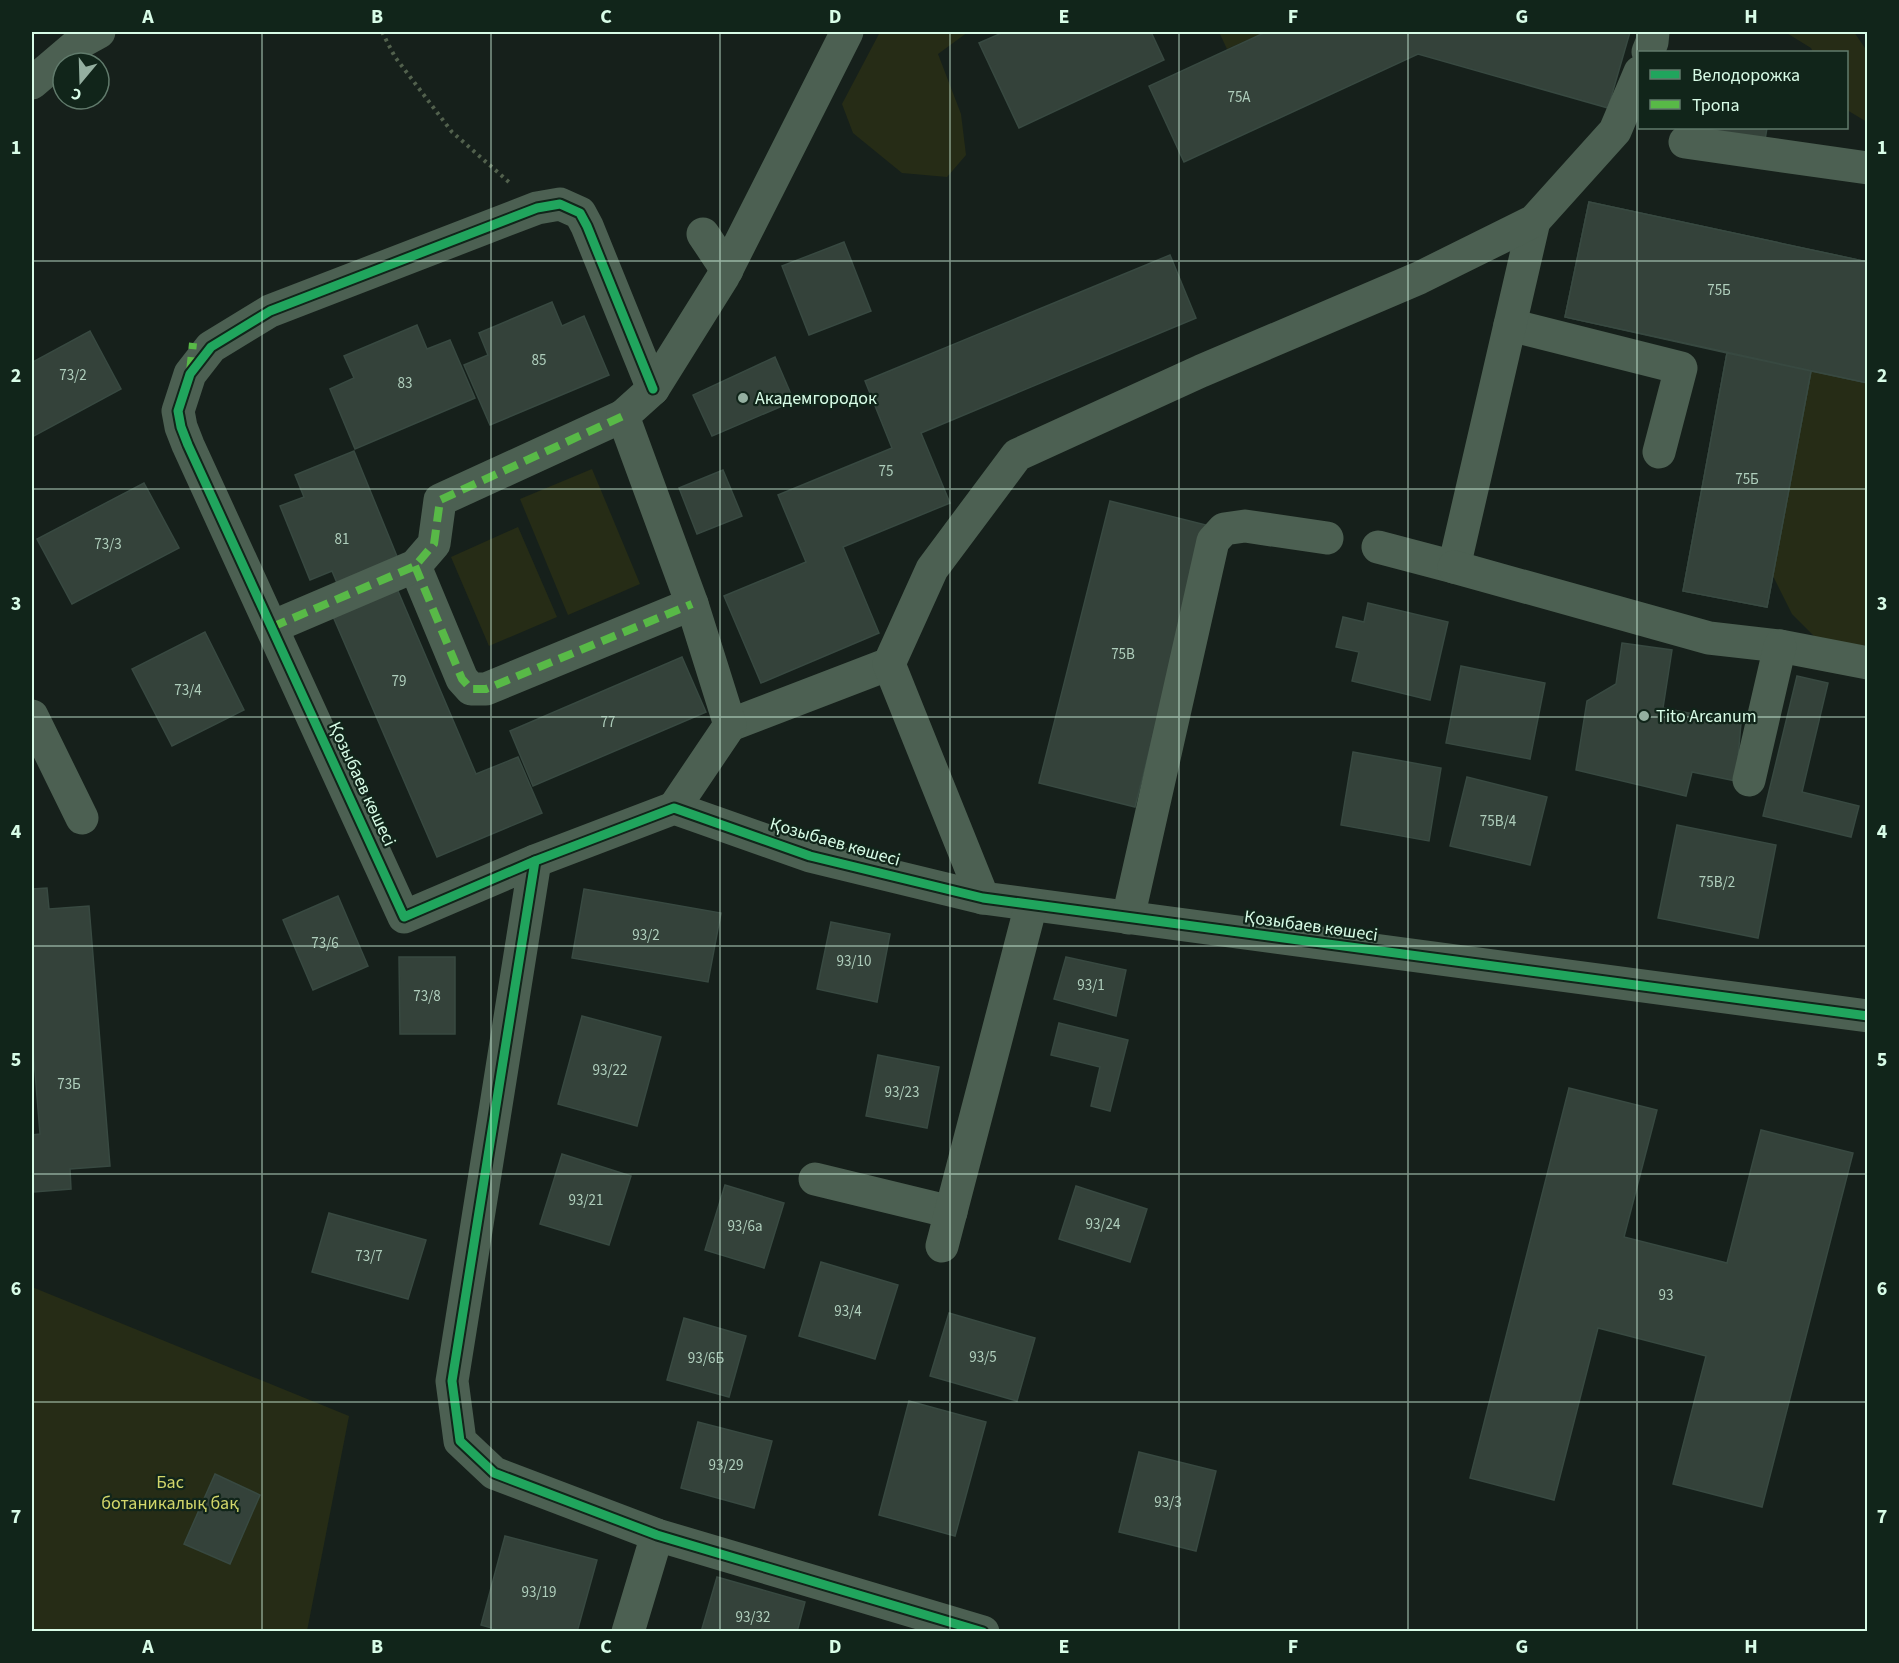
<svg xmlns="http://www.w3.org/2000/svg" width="1899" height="1663" viewBox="0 0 1899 1663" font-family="'Source Sans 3',sans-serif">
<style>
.green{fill:#262c16}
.building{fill:#34423a;stroke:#384941;stroke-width:1.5}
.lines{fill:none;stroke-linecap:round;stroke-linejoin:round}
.path{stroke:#52614d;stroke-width:4;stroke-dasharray:3 4.5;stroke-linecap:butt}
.minor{stroke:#4c6052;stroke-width:33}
.quiet{stroke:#58b947;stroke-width:8;stroke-dasharray:15 8;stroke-linecap:butt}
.cycleway-casing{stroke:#11251a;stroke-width:13}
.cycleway{stroke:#20a55d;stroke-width:9}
.grid{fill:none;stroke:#d8fce7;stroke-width:1.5;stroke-opacity:0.55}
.poi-dot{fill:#94afa0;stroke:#11251a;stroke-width:2}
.labels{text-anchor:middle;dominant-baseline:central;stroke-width:4.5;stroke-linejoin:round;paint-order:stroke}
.number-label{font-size:15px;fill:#afcebc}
.poi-label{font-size:18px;fill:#d8fce7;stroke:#11251a;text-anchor:start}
.street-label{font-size:18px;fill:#d8fce7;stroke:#11251a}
.park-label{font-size:18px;fill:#d2d66a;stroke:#11251a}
.neatline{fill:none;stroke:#d8fce7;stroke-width:2}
.grid-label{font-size:20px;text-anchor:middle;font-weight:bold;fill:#d8fce7}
</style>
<rect width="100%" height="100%" fill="#16201b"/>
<!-- green -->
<g class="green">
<polygon points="880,32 968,32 938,54 961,114 966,155 947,177 902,173 853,133 842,104"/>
<polygon points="1219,32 1266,32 1227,49"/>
<polygon points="1785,32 1854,32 1867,51 1867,122 1847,110 1846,52 1813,52 1811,48"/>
<polygon points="1811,371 1867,383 1867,646 1817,639 1792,614 1773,576"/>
<polygon points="592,469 640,584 568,615 520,499"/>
<polygon points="518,527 557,617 489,646 451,557"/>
<polygon points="32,1287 349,1416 307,1631 32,1631"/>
</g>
<!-- building -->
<g class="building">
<polygon points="1004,32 1151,32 1164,60 1019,128 979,43"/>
<polygon points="1266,32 1630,32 1608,108 1418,54 1184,162 1149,86"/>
<polygon points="1699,128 1767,128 1765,140"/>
<polygon points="1589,202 1868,262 1868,383 1811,371 1767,607 1683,591 1727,353 1565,317"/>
<polygon points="1589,202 1868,262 1868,383 1565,317"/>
<polygon points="844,242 871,311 809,335 782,266"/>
<polygon points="1170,255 1196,318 921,433 950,503 843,547 879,633 761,683 724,596 806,562 778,495 892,448 865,381"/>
<polygon points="552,302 562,326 584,316 609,375 490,425 464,365 488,355 479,333"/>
<polygon points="417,325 427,349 450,340 475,398 355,449 330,389 354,378 344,356"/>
<polygon points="90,331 121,389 32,437 32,359 33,362"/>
<polygon points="1727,353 1811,371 1767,607 1683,591"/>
<polygon points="775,357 794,401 712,436 693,395"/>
<polygon points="354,451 403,571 342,595 332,571 310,580 280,506 304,497 295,475"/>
<polygon points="723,470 742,516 697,534 679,488"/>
<polygon points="144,483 179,548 72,604 37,539"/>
<polygon points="1110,501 1206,525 1135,807 1039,783"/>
<polygon points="392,577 476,774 518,757 542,813 437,857 328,605"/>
<polygon points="1368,603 1448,622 1430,700 1352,681 1359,652 1336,647 1343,617 1364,622"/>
<polygon points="205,632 244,710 172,746 132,669"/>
<polygon points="1622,643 1672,650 1663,708 1741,723 1736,781 1692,772 1686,796 1576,770 1587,701 1616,684"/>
<polygon points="682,657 706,712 533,786 510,731"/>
<polygon points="1461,666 1545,683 1530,759 1446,743"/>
<polygon points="1797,676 1828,683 1802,792 1859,806 1851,837 1763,816"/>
<polygon points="1353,752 1441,768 1429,841 1341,825"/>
<polygon points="1467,777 1547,797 1530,865 1450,846"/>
<polygon points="1677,825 1776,845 1758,938 1658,918"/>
<polygon points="47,888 49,909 89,906 110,1166 70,1169 71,1189 34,1192 32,1135 40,1134 32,1035 32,889"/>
<polygon points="584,889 721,913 708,982 572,958"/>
<polygon points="338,896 368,966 313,990 283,920"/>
<polygon points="831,922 890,934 877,1002 817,989"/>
<polygon points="399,957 455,957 455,1034 400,1034"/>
<polygon points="1066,957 1126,970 1116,1016 1054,999"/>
<polygon points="582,1016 661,1037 637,1126 558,1104"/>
<polygon points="1059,1023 1128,1040 1110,1111 1091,1106 1100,1067 1051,1055"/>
<polygon points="878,1055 939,1067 927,1128 866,1116"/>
<polygon points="1569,1088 1657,1110 1624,1237 1727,1263 1761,1130 1853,1153 1762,1507 1673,1484 1706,1356 1598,1328 1554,1500 1470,1478"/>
<polygon points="562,1154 631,1176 609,1245 540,1224"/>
<polygon points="725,1185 784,1203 764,1268 705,1250"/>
<polygon points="1076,1186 1147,1209 1130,1262 1059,1239"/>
<polygon points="329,1213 426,1240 408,1299 312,1272"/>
<polygon points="821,1262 898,1285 875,1359 799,1336"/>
<polygon points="949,1313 1035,1338 1017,1401 930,1376"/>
<polygon points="684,1318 746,1336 729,1397 667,1380"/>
<polygon points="909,1401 986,1422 955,1536 879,1515"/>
<polygon points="698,1422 772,1441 754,1508 681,1488"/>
<polygon points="1139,1452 1216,1471 1196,1551 1119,1532"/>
<polygon points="215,1474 260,1495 230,1564 184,1544"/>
<polygon points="505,1536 597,1560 577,1632 506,1632 481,1625"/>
<polygon points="717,1577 805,1602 797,1632 701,1632"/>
</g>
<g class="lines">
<!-- path -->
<polyline class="path" points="382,32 395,57 452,132 510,183"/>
<!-- minor -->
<g class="minor">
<polyline points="1648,52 1652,42 1653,32"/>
<polyline points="32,83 79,43 99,32"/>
<polyline points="1685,142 1868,168"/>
<polyline points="703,234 727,270"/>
<polyline points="1510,325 1681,368 1659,452"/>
<polyline points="653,389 587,226 580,213 560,204 537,208 270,311 211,347 190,374 178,411 181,427 188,445 404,917 535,861 674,808 810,856 983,898 1868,1016"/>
<polyline points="1378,547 1454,567 1534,221"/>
<polyline points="415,566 462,679 471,689 486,689 692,604"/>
<polyline points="1454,567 1709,638 1780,646 1868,663"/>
<polyline points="272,627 415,566 434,544 440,500 623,416"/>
<polyline points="32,716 82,818"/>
<polyline points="730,725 889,664"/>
<polyline points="1749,780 1780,646"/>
<polyline points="674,808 730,725 692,604 623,416 653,389 723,277 847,32"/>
<polyline points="535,861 452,1381 460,1441 494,1473 657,1535 983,1632"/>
<polyline points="983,898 889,664 932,569 1017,455 1201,371 1419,278 1534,221 1615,131 1640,72"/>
<polyline points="1128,918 1213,541 1224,529 1245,526 1327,538"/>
<polyline points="815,1179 951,1212"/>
<polyline points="942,1246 1031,905"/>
<polyline points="628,1632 657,1535"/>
</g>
<!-- quiet -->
<g class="quiet">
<polyline points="190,372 193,343"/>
<polyline points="415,566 462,679 471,689 486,689 692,604"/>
<polyline points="272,627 415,566 434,544 440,500 623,416"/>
</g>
<!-- cycleway casing -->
<g class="cycleway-casing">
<g id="cycleway">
<polyline points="653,389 587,226 580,213 560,204 537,208 270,311 211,347 190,374 178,411 181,427 188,445 404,917 535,861 674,808 810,856 983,898 1868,1016"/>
<polyline points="535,861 452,1381 460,1441 494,1473 657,1535 983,1632"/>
</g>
</g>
<!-- cycleway -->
<use href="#cycleway" class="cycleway"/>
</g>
<!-- grid -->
<path class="grid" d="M262 32V1632M491 32V1632M720 32V1632M950 32V1632M1179 32V1632M1408 32V1632M1637 32V1632M32 261H1868M32 489H1868M32 717H1868M32 946H1868M32 1174H1868M32 1402H1868"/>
<!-- markers -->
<g class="poi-dot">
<circle cx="743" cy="398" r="6"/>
<circle cx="1644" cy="716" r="6"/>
</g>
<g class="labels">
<!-- number labels -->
<g class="number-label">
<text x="1239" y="97">75А</text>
<text x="1719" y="290">75Б</text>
<text x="539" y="360">85</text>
<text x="73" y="375">73/2</text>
<text x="405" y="383">83</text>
<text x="886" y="471">75</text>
<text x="1747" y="479">75Б</text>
<text x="342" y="539">81</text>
<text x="108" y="544">73/3</text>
<text x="1123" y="654">75В</text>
<text x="399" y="681">79</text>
<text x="188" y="690">73/4</text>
<text x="608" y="722">77</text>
<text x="1498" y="821">75В/4</text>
<text x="1717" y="882">75В/2</text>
<text x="646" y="935">93/2</text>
<text x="325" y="943">73/6</text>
<text x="854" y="961">93/10</text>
<text x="1091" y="985">93/1</text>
<text x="427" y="996">73/8</text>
<text x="610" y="1070">93/22</text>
<text x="69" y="1084">73Б</text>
<text x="902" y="1092">93/23</text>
<text x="586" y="1200">93/21</text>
<text x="1103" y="1224">93/24</text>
<text x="745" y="1226">93/6а</text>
<text x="369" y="1256">73/7</text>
<text x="1666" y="1295">93</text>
<text x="848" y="1311">93/4</text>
<text x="983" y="1357">93/5</text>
<text x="706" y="1358">93/6Б</text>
<text x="726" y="1465">93/29</text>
<text x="1168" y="1502">93/3</text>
<text x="539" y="1592">93/19</text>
<text x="753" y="1617">93/32</text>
</g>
<!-- poi labels -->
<g class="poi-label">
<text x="755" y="398">Академгородок</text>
<text x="1656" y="716">Tito Arcanum</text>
</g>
<!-- street labels -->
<g class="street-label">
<text transform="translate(362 784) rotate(65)">Қозыбаев көшесі</text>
<text transform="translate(835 842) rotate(16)">Қозыбаев көшесі</text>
<text transform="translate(1311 926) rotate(8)">Қозыбаев көшесі</text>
</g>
<!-- park labels -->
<g class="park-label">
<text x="170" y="1482">Бас<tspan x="170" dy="21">ботаникалық бақ</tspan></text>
</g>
</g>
<!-- border -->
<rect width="1899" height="1663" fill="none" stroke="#11251a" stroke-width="66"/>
<!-- legend -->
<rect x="1638" y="51" width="210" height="78" fill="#11251a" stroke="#617b6c" stroke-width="1.5"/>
<rect x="1650" y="70" width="30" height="9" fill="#20a55d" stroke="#617b6c" stroke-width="1.5"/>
<text x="1692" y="81" font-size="18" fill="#d8fce7">Велодорожка</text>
<rect x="1650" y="100" width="30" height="9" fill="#58b947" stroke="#617b6c" stroke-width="1.5"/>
<text x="1692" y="111" font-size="18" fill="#d8fce7">Тропа</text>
<!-- north arrow -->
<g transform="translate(81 81) rotate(199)"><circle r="28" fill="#11251a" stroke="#617b6c" stroke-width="1.5"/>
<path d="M0-4.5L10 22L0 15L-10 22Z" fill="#94afa0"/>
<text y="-9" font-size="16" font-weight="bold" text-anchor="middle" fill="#d8fce7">С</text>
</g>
<rect x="33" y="33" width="1833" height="1597" class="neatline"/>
<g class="grid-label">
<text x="148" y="23">A</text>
<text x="377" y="23">B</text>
<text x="606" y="23">C</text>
<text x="835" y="23">D</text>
<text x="1064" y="23">E</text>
<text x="1293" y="23">F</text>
<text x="1522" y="23">G</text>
<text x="1751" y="23">H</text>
<text x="16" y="154">1</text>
<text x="1882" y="154">1</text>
<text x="16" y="382">2</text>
<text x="1882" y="382">2</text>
<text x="16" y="610">3</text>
<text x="1882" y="610">3</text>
<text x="16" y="838">4</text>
<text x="1882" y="838">4</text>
<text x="16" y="1066">5</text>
<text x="1882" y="1066">5</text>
<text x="16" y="1295">6</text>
<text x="1882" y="1295">6</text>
<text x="16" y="1523">7</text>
<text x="1882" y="1523">7</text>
<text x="148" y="1653">A</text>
<text x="377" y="1653">B</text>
<text x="606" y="1653">C</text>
<text x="835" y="1653">D</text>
<text x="1064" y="1653">E</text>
<text x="1293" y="1653">F</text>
<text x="1522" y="1653">G</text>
<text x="1751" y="1653">H</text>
</g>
</svg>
